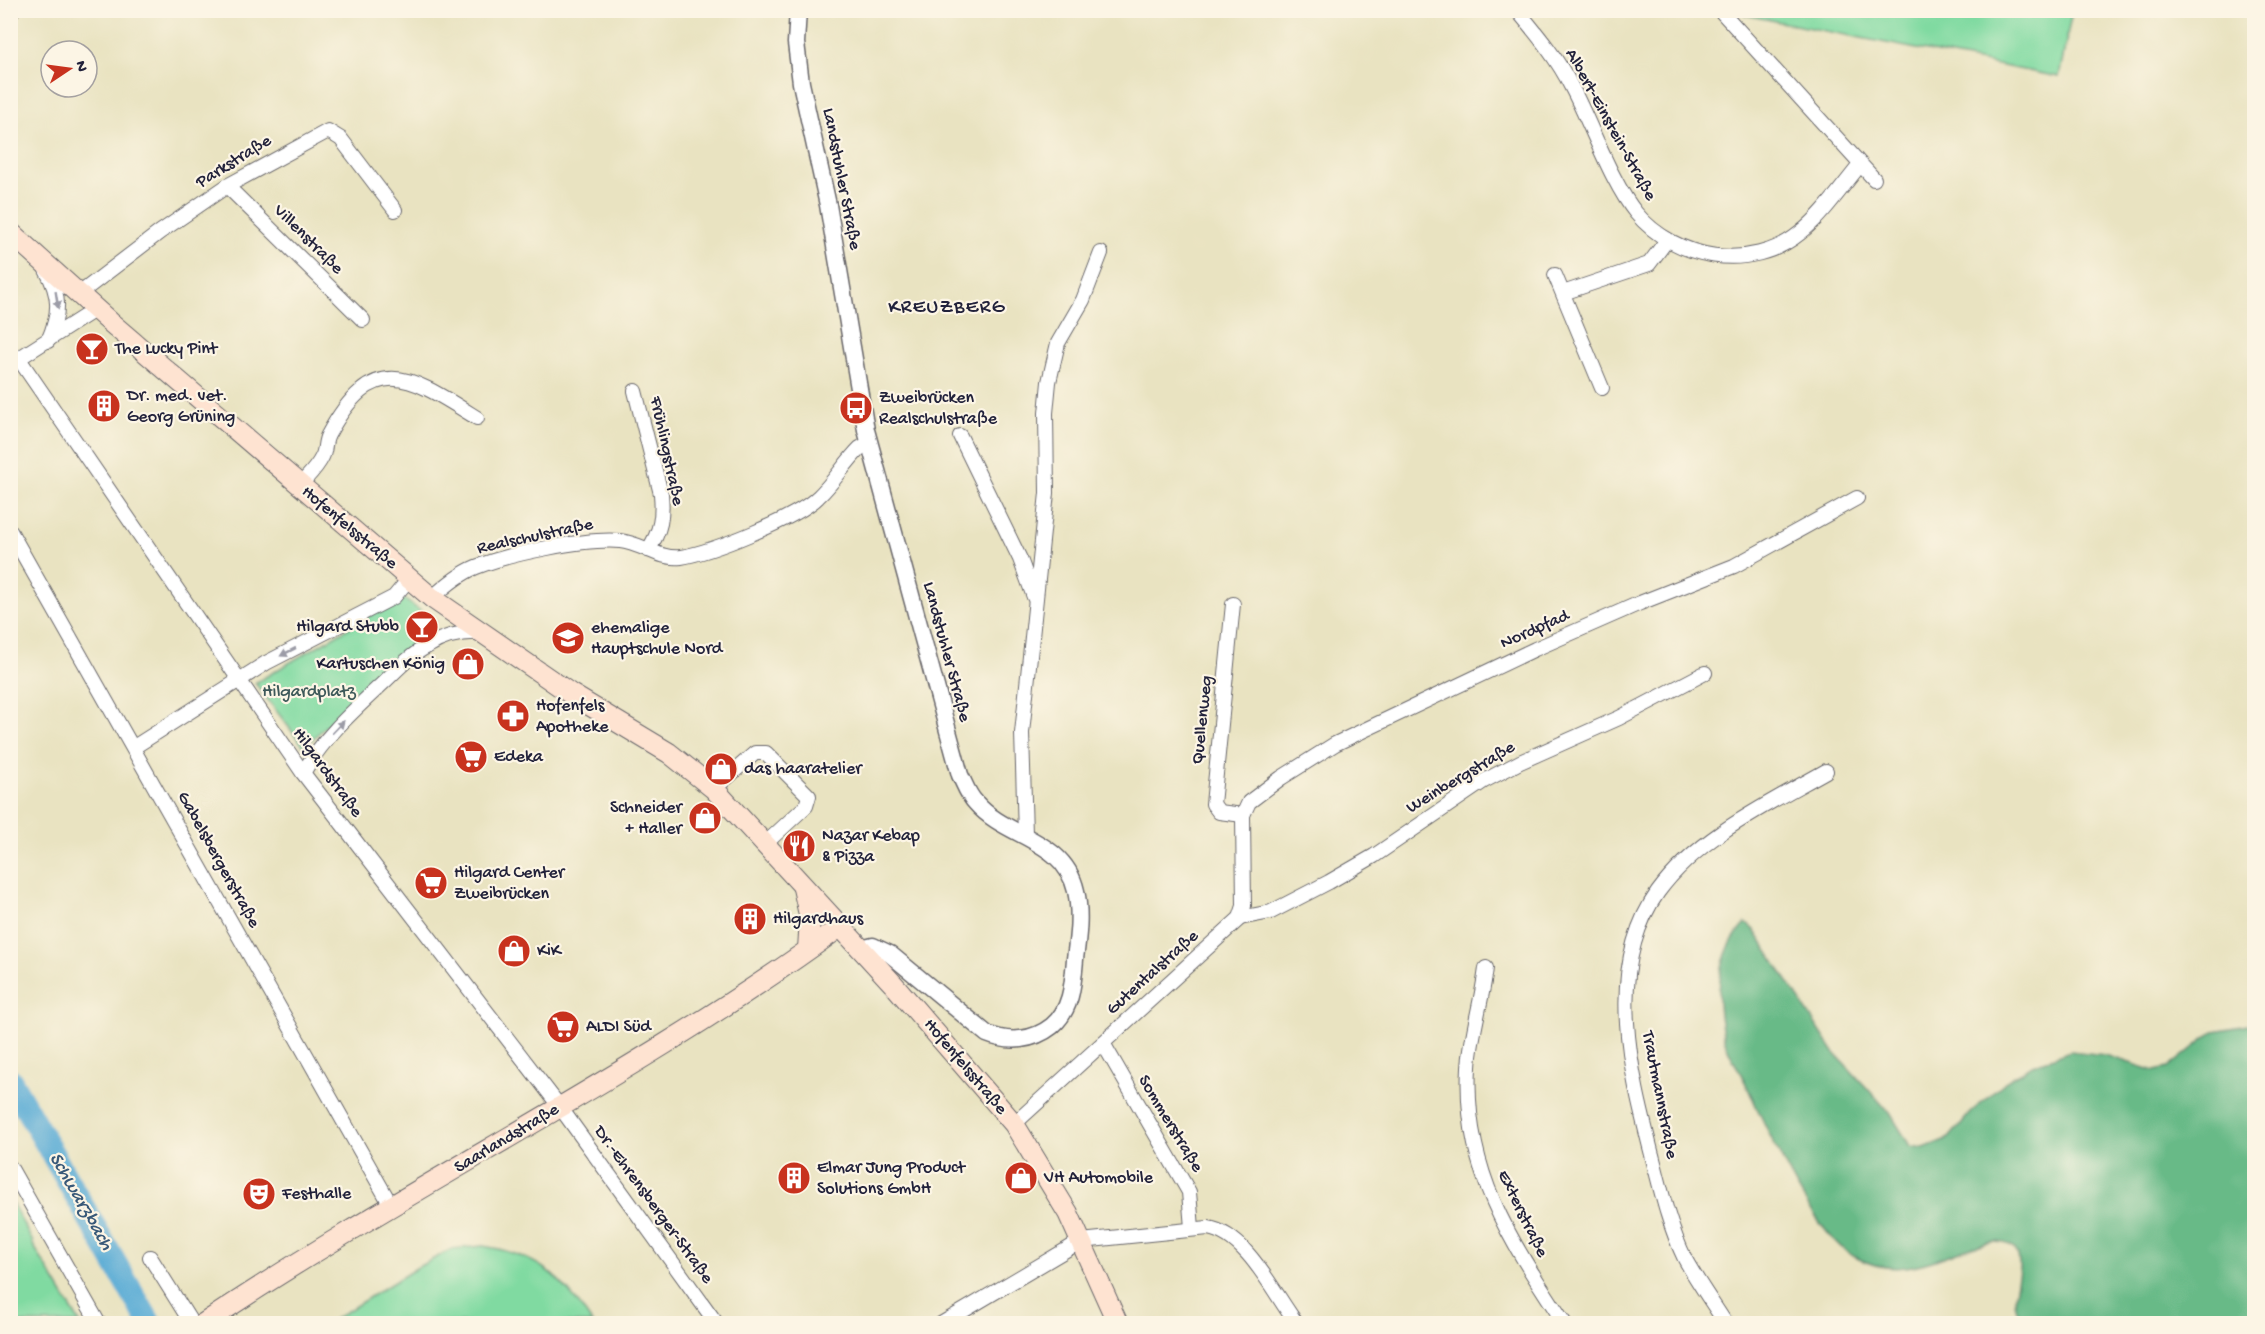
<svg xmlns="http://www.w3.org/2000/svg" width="2265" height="1334" viewBox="0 0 2265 1334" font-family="'Gochi Hand',sans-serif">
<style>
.green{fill:#80daa1;stroke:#517e6e;stroke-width:1.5}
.forest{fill:#68ba87;stroke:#456e61;stroke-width:1.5}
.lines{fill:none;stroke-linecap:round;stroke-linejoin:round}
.river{stroke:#5aacd5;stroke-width:24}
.minor-casing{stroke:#68666a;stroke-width:16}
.tertiary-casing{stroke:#68666a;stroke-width:19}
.secondary-casing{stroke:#68666a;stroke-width:22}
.minor{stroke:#fff;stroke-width:14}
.tertiary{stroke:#fff;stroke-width:16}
.secondary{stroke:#fee3d1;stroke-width:20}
.oneway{fill:#9c9ca7}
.labels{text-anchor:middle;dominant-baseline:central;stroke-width:4.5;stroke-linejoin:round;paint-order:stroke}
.street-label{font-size:18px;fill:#22223b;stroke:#fcf5e5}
.poi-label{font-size:18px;fill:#22223b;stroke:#fcf5e5;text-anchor:start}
.park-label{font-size:18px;fill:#3e595a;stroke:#fcf5e5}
.neighbourhood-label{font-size:20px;letter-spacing:1.5px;fill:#22223b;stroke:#fcf5e5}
.water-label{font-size:20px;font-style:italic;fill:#385979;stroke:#fcf5e5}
</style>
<rect width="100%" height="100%" fill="#fcf5e5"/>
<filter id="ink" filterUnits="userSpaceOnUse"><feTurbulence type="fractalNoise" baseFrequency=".0167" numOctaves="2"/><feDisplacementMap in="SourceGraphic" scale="12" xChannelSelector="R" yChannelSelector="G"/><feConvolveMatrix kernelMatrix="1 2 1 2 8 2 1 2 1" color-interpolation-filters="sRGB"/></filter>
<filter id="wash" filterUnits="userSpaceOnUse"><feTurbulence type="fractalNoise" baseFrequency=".008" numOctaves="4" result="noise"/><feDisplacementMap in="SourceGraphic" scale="24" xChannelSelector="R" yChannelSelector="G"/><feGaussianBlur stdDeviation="1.35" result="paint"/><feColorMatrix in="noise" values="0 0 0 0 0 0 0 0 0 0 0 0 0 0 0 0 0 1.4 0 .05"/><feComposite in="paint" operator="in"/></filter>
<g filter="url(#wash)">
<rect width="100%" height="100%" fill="#e9e3c1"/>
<!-- green -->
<g class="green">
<polygon points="1746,11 1746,10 2072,11 2059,77 1745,15"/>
<polygon points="401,597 436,622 426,637 413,644 304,747 255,683"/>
<polygon points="11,1201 33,1242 32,1243 80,1323 11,1323"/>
<path d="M483 1246C539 1255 562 1277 592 1323H328L418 1267 452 1249Z"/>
</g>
<!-- forest -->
<path class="forest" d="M1746 923 1754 930 1833 1051 1890 1113 1910 1146 1924 1148 1949 1138 1971 1112 2005 1082 2030 1066 2070 1051 2105 1055 2155 1071 2168 1068 2214 1031 2254 1024V1323H2029C2026 1320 2019 1315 2017 1310 2012 1298 2018 1281 2019 1269 2022 1228 1979 1244 1957 1252 1920 1266 1891 1277 1853 1256 1812 1233 1766 1127 1746 1084 1739 1069 1728 1054 1724 1038 1715 1000 1716 952 1746 923Z"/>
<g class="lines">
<!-- river -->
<polyline class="river" points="10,1080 150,1324"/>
</g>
</g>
<g filter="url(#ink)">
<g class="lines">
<!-- minor casing -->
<g class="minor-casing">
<g id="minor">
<path d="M1517 10C1537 34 1558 59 1572 88 1591 124 1612 184 1636 213 1675 260 1751 273 1800 233 1823 215 1841 188 1860 165"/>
<polyline points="1720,10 1874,179"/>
<polyline points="10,11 13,10"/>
<polyline points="227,186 363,320"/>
<path d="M46 270C61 296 60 314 48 341"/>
<polyline points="1555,275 1602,388"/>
<polyline points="1563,293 1649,264 1667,240"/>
<polyline points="79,294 160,232 227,186 328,131 341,139 395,210"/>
<polyline points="19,359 303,773 560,1107 717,1324"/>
<polyline points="10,364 96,309"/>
<path d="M635 391 661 494C663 516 661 531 648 550"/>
<polyline points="960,436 1020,559 1034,597"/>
<path d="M299 486C307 477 317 468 322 457 326 450 324 442 328 435 374 350 410 376 477 418"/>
<polyline points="10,531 392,1207"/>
<path d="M432 598C445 586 459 574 476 567 509 554 585 538 620 541 641 543 660 560 681 557 712 552 797 518 818 497 834 482 845 463 860 448L869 443"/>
<polyline points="1233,604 1213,804 1219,812 1243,815"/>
<polyline points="134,747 266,663 394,597 409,579"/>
<path d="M303 773C323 738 352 712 382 684 396 671 410 655 428 646 444 636 462 632 481 633"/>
<polyline points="714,789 755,753 766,753 809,796 806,806 766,843"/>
<polyline points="1025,834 1022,733 1047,493 1046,413 1049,382 1058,343 1083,300 1101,253"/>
<polyline points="1240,918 1271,912 1329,882 1374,856 1484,781 1520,762 1619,718 1705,673"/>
<path d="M1486 968C1482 1002 1471 1034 1469 1067 1463 1171 1511 1242 1565 1324"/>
<polyline points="1103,1043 1189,1192 1192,1228"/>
<polyline points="1014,1124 1240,918 1244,906 1243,815 1249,802 1281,778 1335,744 1535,649 1640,603 1734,566 1857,498"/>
<polyline points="10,1167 99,1324"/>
<polyline points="150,1257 192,1324"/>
<path d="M941 1324 1081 1241 1208 1228C1247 1234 1274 1294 1297 1324"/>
<path d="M1726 1324C1712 1302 1697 1281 1685 1259 1669 1226 1661 1190 1652 1155 1631 1073 1604 968 1658 892 1698 837 1768 804 1826 771"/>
</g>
</g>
<!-- tertiary casing -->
<g class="tertiary-casing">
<path id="tertiary" d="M798 10 796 43 801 83 828 205 866 430 960 775C965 785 968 795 976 803 1006 838 1064 838 1076 891 1081 913 1078 936 1075 959 1073 983 1072 1009 1052 1026 1033 1041 1009 1043 987 1034L890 954 873 946 861 949"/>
</g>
<!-- secondary casing -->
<g class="secondary-casing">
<g id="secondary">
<polyline points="10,232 110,322 432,598 571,694 669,753 714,789 895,986 1014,1124 1068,1213 1118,1324"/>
<polyline points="803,888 810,919 808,949"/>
<path d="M203 1324C411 1184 638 1075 840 927"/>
</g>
</g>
<!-- minor -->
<use href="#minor" class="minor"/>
<!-- tertiary -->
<use href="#tertiary" class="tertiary"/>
<!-- secondary -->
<use href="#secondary" class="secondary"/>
</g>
<!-- one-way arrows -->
<defs><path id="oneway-solid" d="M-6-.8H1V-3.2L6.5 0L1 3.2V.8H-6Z" transform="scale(1.5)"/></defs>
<g class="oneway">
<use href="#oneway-solid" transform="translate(57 300) rotate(81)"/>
<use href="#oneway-solid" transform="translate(288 652) rotate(153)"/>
<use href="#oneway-solid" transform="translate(338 727) rotate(-46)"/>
</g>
</g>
<!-- icons -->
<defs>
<g id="bar-disc" transform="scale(1.725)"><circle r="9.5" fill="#c8321e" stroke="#fcf5e5"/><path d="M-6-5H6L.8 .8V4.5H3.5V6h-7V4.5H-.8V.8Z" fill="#fff"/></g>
<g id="building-disc" transform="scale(1.725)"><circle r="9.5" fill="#c8321e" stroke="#fcf5e5"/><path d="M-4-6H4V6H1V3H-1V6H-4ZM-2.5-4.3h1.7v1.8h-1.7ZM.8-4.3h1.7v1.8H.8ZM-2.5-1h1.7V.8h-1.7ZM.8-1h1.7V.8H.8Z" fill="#fff"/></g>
<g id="bus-disc" transform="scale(1.725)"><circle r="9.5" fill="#c8321e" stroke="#fcf5e5"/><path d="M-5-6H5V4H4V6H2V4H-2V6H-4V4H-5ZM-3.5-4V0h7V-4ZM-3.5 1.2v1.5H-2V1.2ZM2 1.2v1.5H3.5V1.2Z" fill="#fff"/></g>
<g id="school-disc" transform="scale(1.725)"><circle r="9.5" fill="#c8321e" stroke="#fcf5e5"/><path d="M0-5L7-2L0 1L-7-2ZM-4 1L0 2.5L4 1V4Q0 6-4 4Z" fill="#fff"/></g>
<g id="shop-disc" transform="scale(1.725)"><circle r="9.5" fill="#c8321e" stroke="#fcf5e5"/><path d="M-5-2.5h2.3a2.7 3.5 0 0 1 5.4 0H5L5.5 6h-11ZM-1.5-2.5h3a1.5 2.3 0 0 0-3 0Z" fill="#fff"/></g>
<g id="pharmacy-disc" transform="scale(1.725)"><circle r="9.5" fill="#c8321e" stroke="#fcf5e5"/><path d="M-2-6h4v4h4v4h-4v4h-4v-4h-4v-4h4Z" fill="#fff"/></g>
<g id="supermarket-disc" transform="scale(1.725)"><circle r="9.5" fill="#c8321e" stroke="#fcf5e5"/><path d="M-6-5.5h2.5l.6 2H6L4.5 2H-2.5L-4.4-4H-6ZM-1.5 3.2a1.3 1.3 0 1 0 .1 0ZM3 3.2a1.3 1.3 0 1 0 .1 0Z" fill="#fff"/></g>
<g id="restaurant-disc" transform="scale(1.725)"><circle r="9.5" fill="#c8321e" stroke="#fcf5e5"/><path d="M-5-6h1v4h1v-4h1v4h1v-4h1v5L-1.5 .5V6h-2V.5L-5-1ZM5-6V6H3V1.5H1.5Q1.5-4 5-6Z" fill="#fff"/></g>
<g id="theatre-disc" transform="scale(1.725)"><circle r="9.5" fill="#c8321e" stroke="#fcf5e5"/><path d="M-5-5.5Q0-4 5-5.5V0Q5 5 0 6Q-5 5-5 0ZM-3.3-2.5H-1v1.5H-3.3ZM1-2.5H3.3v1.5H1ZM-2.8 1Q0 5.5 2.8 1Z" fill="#fff"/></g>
</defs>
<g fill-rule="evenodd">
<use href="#bar-disc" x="92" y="349"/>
<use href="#building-disc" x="104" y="406"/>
<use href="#bus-disc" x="856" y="408"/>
<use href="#bar-disc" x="422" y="627"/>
<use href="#school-disc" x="568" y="638"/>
<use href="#shop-disc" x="468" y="664"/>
<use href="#pharmacy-disc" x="513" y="716"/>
<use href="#supermarket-disc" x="471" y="757"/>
<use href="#shop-disc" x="721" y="769"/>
<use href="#shop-disc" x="705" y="818"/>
<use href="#restaurant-disc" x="799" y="846"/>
<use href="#supermarket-disc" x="431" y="883"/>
<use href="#building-disc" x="750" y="919"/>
<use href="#shop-disc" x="514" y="951"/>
<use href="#supermarket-disc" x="563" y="1027"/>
<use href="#building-disc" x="794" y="1178"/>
<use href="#shop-disc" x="1021" y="1178"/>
<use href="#theatre-disc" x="259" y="1194"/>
</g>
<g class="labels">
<!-- street labels -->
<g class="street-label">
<text transform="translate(1610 125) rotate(61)">Albert-Einstein-Straße</text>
<text transform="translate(234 162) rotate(-32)">Parkstraße</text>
<text transform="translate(841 179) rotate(79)">Landstuhler Straße</text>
<text transform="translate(308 240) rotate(45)">Villenstraße</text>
<text transform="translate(666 451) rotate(78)">Frühlingstraße</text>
<text transform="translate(349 528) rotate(40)">Hofenfelsstraße</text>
<text transform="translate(535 537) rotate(-12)">Realschulstraße</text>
<text transform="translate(1535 630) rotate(-24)">Nordpfad</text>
<text transform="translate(946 652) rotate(75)">Landstuhler Straße</text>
<text transform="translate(1203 720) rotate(-84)">Quellenweg</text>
<text transform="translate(327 773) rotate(54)">Hilgardstraße</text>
<text transform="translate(1461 778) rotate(-31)">Weinbergstraße</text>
<text transform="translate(218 860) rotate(61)">Gabelsbergerstraße</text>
<text transform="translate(1153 973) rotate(-42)">Gutentalstraße</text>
<text transform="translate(965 1067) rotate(50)">Hofenfelsstraße</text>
<text transform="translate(1659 1095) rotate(79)">Trautmannstraße</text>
<text transform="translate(1170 1124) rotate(59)">Sommerstraße</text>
<text transform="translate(507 1139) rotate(-31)">Saarlandstraße</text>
<text transform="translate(653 1205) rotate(54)">Dr.-Ehrensberger-Straße</text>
<text transform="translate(1522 1214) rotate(64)">Exterstraße</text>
</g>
<!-- poi labels -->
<g class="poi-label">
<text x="115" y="349">The Lucky Pint</text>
<text x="127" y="396">Dr. med. vet.<tspan x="127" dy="21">Georg Grüning</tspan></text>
<text x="879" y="398">Zweibrücken<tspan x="879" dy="21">Realschulstraße</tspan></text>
<text x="399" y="627" text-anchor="end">Hilgard Stubb</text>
<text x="591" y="628">ehemalige<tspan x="591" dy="21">Hauptschule Nord</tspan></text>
<text x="445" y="664" text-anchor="end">Kartuschen König</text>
<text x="536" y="706">Hofenfels<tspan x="536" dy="21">Apotheke</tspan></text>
<text x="494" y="757">Edeka</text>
<text x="744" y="769">das haaratelier</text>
<text x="682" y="808" text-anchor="end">Schneider<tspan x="682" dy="21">+ Haller</tspan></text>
<text x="822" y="836">Nazar Kebap<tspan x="822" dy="21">&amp; Pizza</tspan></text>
<text x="454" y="873">Hilgard Center<tspan x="454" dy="21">Zweibrücken</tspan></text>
<text x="773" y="919">Hilgardhaus</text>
<text x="537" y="951">KiK</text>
<text x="586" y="1027">ALDI Süd</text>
<text x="817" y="1168">Elmar Jung Product<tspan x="817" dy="21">Solutions GmbH</tspan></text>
<text x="1044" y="1178">VH Automobile</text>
<text x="282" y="1194">Festhalle</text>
</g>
<!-- park labels -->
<g class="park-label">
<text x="309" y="692">Hilgardplatz</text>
</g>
<!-- neighbourhood labels -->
<g class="neighbourhood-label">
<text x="947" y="308">KREUZBERG</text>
</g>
<!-- water labels -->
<g class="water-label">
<text transform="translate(80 1202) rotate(60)">Schwarzbach</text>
</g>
</g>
<!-- margin -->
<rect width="2265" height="1334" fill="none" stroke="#fcf5e5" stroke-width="36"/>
<!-- north arrow -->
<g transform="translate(69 69) rotate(77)"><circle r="28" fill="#fcf5e5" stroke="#a5a1a1" stroke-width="1.5"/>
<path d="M0-4.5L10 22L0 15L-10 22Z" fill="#c8321e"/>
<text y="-9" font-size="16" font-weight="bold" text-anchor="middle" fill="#22223b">N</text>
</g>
</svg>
